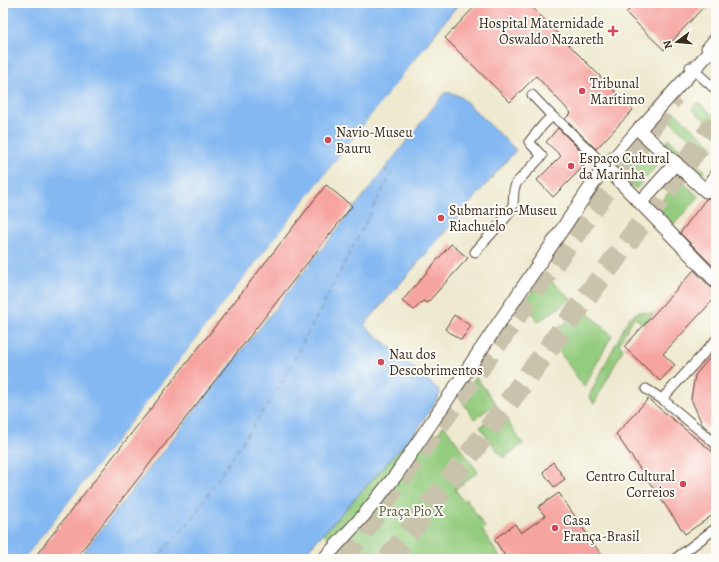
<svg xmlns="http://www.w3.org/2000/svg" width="719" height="562" viewBox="0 0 719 562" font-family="Alegreya,serif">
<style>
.green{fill:#94cc7f;stroke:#687b4e}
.water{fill:#83b8f2;stroke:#5f7188}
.pier{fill:#eee9cf}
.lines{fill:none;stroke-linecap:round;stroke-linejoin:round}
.ferry{stroke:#545c68;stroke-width:1;stroke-dasharray:5 4;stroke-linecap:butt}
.building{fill:#f6a4a0}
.trunk-tunnel{stroke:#cac3ac;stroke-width:22;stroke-dasharray:22 11;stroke-linecap:butt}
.service-casing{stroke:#564739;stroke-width:11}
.pedestrian-casing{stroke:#564739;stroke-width:15}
.service{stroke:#fff;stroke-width:9}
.pedestrian{stroke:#fff;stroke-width:13}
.poi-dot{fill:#d1495b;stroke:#fdfcf7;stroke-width:1.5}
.labels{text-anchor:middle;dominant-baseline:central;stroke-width:4;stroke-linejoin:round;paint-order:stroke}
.poi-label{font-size:14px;fill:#3b2a1e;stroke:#fdfcf7;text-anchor:start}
.park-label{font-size:14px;fill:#565b3b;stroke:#fdfcf7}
</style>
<rect width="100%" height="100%" fill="#fdfcf7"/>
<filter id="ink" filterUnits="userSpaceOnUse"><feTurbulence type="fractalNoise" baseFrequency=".025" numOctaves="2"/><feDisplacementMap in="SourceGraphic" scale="8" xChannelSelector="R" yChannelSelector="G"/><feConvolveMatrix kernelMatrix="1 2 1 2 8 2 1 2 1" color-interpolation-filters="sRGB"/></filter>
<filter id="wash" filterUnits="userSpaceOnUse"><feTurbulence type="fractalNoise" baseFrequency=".012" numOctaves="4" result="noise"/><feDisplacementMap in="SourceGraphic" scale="16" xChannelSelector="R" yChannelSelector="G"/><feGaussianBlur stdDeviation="0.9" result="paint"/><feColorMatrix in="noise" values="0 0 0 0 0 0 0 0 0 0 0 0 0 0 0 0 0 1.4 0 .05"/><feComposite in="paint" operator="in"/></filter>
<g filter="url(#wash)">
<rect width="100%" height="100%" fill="#eee9cf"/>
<!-- green -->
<g class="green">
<polygon points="698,102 716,118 716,131 692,109"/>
<polygon points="673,111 714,147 707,154 667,118"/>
<polygon points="669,139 705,171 698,178 663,146"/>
<polygon points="636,140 660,162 636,189 615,170"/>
<polygon points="680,180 699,197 674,224 656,207"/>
<polygon points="544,274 571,299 538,322 525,302"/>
<polygon points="584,310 612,335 584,387 548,335"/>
<polygon points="638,312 642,312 653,314 644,325 634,317 619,344 623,349 594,404 589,396 629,318"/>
<polygon points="476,377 496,404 474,419 461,399"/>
<polygon points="501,412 523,444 503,458 480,427"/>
<polygon points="444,425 478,472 455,489 463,501 466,499 485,527 482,530 501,559 328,559 336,550 324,533 417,430 428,447"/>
</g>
<!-- water -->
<g class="water">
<polygon points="3,3 459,3 24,559 3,559"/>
<polygon points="444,93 452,93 461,97 516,150 364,325 439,390 440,393 438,398 417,430 300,559 78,559"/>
</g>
<!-- pier -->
<g class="pier">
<polygon points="415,59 417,61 322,181 26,559 24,559"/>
<polygon points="442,91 444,93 77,559 76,559"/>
</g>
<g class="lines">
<!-- ferry -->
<polyline class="ferry" points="156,559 189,523 283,381 392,172 379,168"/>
</g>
<g id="blocks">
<!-- building -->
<g class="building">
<polygon points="478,3 528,3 633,110 596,149 565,119 571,113 536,76 510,102 445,38"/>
<polygon points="635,3 707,3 664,50 626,13"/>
<polygon points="558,128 588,158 585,161 587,163 553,197 537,180 561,156 546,142"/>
<polygon points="326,185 352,206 173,434 75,559 33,559"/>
<polygon points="716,190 716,269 680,233 706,199 710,198 712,196"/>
<polygon points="451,244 468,258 427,303 423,301 414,310 402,301"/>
<polygon points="694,270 710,287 716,289 716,297 663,354 675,365 660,381 624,347"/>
<polygon points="454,315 471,326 461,340 445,329"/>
<polygon points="716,351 716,436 702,424 691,399 695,375"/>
<polygon points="648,399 714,453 712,448 716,450 716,513 685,534 616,434"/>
<polygon points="553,462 565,479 554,487 543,472"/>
<polygon points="559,493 604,559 507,559 494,539 515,524 521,533 545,516 538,507"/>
</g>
</g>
</g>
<g filter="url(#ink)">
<use href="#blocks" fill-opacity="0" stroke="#564739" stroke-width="1"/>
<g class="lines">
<!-- trunk-tunnel -->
<g class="trunk-tunnel">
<polyline points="343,559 673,96"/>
<polyline points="388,559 467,458 716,123"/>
</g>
<!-- service casing -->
<g class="service-casing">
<g id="service">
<polyline points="706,48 716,36"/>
<polyline points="690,67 694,70 716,90"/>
<polyline points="532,95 552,116"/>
<polyline points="475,252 507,216 513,205 514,190 516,184 519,180 542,156 529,142 543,125 552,116 562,124 605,166 640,125"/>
<polyline points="646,389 662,399 716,444"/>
<polyline points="662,399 716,340"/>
<polyline points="675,559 716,528"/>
</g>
</g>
<!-- pedestrian casing -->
<g class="pedestrian-casing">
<g id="pedestrian">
<polyline points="716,45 639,130 706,191 716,176"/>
<polyline points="641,202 676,163"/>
<polyline points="324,559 364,515 396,475 605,166 716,281"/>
</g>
</g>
<!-- service -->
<use href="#service" class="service"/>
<!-- pedestrian -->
<use href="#pedestrian" class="pedestrian"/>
</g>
</g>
<!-- markers -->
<g class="poi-dot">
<path d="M611 25h4v4h4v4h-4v4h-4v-4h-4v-4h4z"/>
<circle cx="582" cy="91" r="4"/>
<circle cx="328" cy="140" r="4"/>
<circle cx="571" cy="166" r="4"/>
<circle cx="441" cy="218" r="4"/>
<circle cx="381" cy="362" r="4"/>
<circle cx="683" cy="484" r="4"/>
<circle cx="555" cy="528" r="4"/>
</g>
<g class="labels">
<!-- poi labels -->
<g class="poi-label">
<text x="604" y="23" text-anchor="end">Hospital Maternidade<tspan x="604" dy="16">Oswaldo Nazareth</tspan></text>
<text x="590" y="83">Tribunal<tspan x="590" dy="16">Marítimo</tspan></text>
<text x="336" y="132">Navio-Museu<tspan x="336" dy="16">Bauru</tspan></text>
<text x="579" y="158">Espaço Cultural<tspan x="579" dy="16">da Marinha</tspan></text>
<text x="449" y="210">Submarino-Museu<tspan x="449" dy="16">Riachuelo</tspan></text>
<text x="389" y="354">Nau dos<tspan x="389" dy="16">Descobrimentos</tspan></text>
<text x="675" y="476" text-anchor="end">Centro Cultural<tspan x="675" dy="16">Correios</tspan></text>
<text x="563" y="520">Casa<tspan x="563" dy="16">França-Brasil</tspan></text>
</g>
<!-- park labels -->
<g class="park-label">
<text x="411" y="511">Praça Pio X</text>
</g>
</g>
<!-- margin -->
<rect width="719" height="562" fill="none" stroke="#fdfcf7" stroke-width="16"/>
<!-- north arrow -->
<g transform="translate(677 42) rotate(254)" stroke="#fdfcf7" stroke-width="3" paint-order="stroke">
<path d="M0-3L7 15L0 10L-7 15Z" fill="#3b2a1e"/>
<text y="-6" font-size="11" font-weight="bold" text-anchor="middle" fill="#3b2a1e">N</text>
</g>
</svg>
